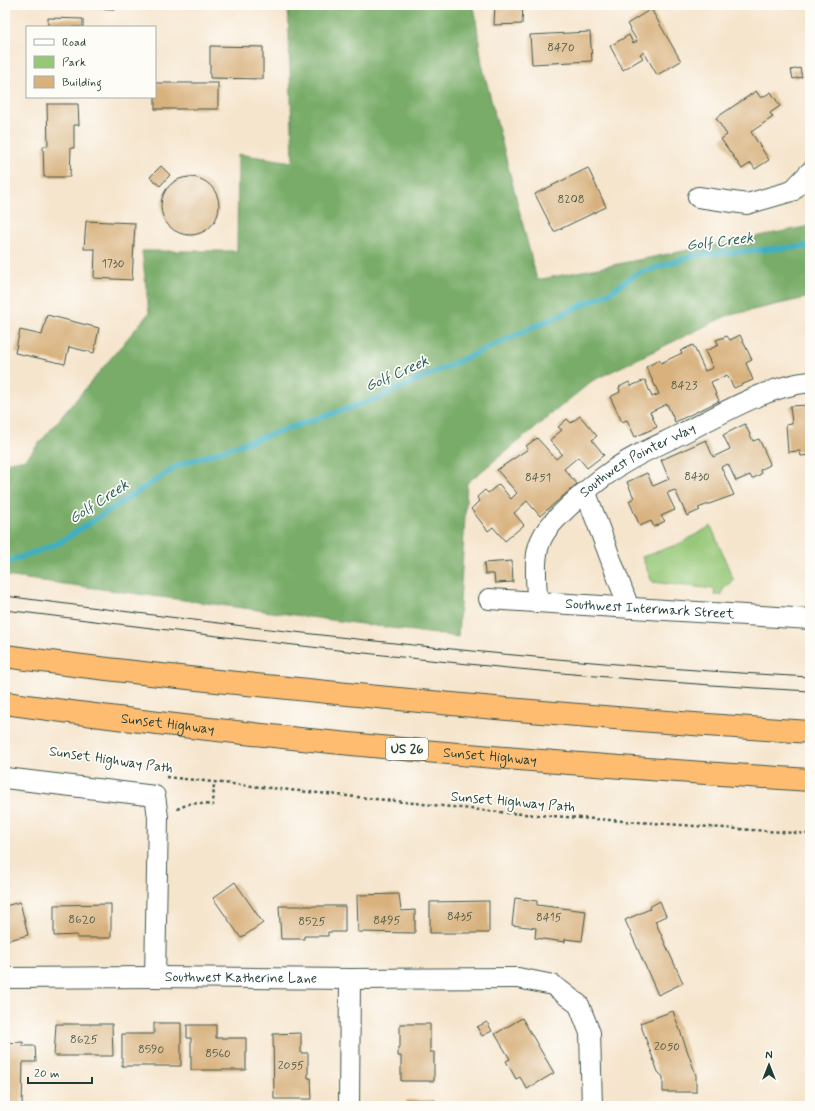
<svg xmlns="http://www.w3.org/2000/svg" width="815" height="1111" viewBox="0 0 815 1111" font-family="Mynerve,sans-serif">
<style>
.green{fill:#96c878;stroke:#5a8256}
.forest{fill:#78ac68;stroke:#4c744e}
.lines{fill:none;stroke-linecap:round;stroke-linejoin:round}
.stream{stroke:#41afbf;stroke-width:6}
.building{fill:#d8b17d}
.minor-casing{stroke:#3f564b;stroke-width:22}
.highway-casing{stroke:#3f564b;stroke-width:24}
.path{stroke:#3f564b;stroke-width:2.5;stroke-dasharray:3 3;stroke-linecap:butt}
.minor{stroke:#fff;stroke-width:20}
.highway{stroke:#febc71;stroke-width:22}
.tram{stroke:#1f3d34;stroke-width:1}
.labels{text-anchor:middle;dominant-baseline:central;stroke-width:3.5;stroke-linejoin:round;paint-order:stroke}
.number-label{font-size:12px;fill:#4d5a46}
.shield{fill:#fdfcf7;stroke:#62766e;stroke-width:1}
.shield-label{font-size:13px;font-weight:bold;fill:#1f3d34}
.street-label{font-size:14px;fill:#1f3d34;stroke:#fdfcf7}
.water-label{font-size:15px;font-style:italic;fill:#295f5e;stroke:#fdfcf7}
</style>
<rect width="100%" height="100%" fill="#fdfcf7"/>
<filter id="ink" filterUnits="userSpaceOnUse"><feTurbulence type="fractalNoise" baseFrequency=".025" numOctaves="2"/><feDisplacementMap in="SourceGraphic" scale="8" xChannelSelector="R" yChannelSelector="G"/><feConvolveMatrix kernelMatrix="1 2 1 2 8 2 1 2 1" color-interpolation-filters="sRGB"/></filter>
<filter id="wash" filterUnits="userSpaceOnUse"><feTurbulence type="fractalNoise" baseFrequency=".012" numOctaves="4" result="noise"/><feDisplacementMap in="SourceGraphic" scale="16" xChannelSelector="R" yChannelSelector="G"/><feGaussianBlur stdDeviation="0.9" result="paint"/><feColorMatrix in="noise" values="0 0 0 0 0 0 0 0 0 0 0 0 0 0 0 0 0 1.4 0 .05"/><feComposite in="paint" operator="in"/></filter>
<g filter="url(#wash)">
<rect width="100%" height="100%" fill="#f6e5cd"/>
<!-- green -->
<polygon class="green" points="711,526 734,581 723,589 722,595 715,595 714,589 652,582 642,557 679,544"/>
<!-- forest -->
<polygon class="forest" points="288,5 474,5 482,64 537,280 810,226 810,297 726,316 592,381 467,483 458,637 5,576 5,463 26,459 149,313 142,251 237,251 238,154 293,162"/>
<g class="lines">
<!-- stream -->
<polyline class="stream" points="5,563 59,543 179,465 376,399 611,292 636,274 696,255 810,246"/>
</g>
<g id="blocks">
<!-- building -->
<g class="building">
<polygon points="93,5 114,5 114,9 93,8"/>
<polygon points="495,5 523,5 522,24 494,25"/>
<polygon points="651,9 681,61 657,75 644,52 640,54 643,58 623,70 610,46 629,35 633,43 637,41 627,24"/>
<polygon points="48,18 83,19 83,27 48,27"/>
<polygon points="590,32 592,61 532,64 530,35"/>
<polygon points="210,46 263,47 263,79 210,78"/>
<polygon points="800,68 802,77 793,79 791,70"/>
<rect x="155" y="83" width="63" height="26"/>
<polygon points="756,91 761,98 771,92 780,106 770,113 773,117 751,132 769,160 755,169 751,163 742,169 721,139 727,135 716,118"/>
<polygon points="47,104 78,104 79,125 74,125 74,148 71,148 70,177 44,177 43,146 48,146"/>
<polygon points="161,166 170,175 160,186 150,177"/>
<polygon points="588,168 606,207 554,232 535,194"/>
<circle cx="190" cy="206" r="29"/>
<polygon points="86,221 135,223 132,280 94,278 95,249 84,249"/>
<polygon points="47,315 99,328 94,353 69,347 65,364 15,353 20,330 42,335"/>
<polygon points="740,335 752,360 746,363 753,380 734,388 727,375 711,382 719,401 675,422 667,404 650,412 657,427 635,437 627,420 622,422 610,397 620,392 619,387 629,382 631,386 645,380 652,397 659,394 646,367 659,360 661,363 682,353 680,351 693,345 705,371 713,368 705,351 719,345 716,340 727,336 730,340"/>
<polygon points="810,405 810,455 801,456 800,451 788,452 786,425 792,424 790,406"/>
<polygon points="580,416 597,436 592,440 604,455 587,468 578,457 564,469 577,484 540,516 527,501 514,513 524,525 505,541 493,527 488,531 471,509 479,501 477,497 485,490 488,493 499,484 511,499 517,493 497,470 528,449 526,446 537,438 556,459 562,454 550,440 562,430 558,427 567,419 571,423"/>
<polygon points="745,424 753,441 759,439 769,461 770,465 760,470 761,474 752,479 750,475 736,481 728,464 721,467 734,495 698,508 700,510 687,516 675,490 667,493 675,510 661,516 665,521 654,527 651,521 640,526 629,501 634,498 627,482 647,473 653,486 669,479 661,460 706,440 713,457 730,449 723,435"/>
<polygon points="512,561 513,582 495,583 494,574 485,574 484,563"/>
<polygon points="235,882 263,923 241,938 213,898"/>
<polygon points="399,894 401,911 415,910 415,933 358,932 357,895"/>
<polygon points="515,898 537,901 537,905 586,911 582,941 565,939 565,942 535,938 536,928 512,925"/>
<polygon points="489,901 489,933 430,933 430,902"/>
<polygon points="660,901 666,916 655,921 683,983 658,995 625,920 650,909 649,907"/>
<polygon points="20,902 28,935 5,941 5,906"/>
<polygon points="111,904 111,938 77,938 77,935 54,936 54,905"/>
<polygon points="279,906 345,906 345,932 328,932 328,936 304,936 304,939 281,939"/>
<polygon points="673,1011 696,1075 696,1092 663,1092 663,1077 658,1072 640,1023"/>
<polygon points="522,1018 554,1073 527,1089 520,1077 516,1079 506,1061 510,1059 495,1034"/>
<polygon points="487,1022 492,1031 482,1036 477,1027"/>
<polygon points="154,1023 181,1023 181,1066 122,1066 122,1034 154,1034"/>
<polygon points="56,1024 112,1024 113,1056 54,1056"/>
<polygon points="400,1024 430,1024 430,1052 434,1052 434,1081 401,1081 401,1056 398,1056 398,1047 400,1047"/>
<polygon points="187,1025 216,1025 216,1038 246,1038 246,1070 191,1070 191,1038 187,1038"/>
<polygon points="301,1033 301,1053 308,1053 308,1078 311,1078 312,1099 274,1099 273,1034"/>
<polygon points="23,1042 23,1046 35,1046 36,1062 23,1062 22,1106 5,1106 5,1043"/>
<rect x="406" y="1100" width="28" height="6"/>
<polygon points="544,1104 544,1106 518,1106 518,1105"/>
</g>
</g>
</g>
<g filter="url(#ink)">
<use href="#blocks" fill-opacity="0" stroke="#3f564b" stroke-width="1"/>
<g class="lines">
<!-- minor casing -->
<g class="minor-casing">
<g id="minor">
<polyline points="698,197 747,204 792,191 810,172"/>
<polyline points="586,493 629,608"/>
<path id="s1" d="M489 599 810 619"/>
<path id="s2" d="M537 602C537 581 532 555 543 536 551 520 593 484 609 473 630 457 657 446 681 434 722 414 764 387 810 382"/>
<polyline points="5,778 155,796 158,817 155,977"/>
<path id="s3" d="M5 978 155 977 350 979 518 978 553 985 579 1005 590 1033 592 1106"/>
<polyline points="349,1106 350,979"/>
</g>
</g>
<!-- highway casing -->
<g class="highway-casing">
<g id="highway">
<path d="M5 656C99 669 193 679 288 688 462 706 635 721 810 732"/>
<path id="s4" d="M5 703C272 741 541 763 810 780"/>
</g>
</g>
<!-- path -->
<g class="path">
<polyline points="166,777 509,813 810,834"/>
<polyline points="177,809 191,803 213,805 214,783"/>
</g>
<!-- minor -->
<use href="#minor" class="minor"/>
<!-- highway -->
<use href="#highway" class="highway"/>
<!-- tram -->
<g class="tram">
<path d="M5 596C272 631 541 663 810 677"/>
<path d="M5 610C273 643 540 677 810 691"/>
</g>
</g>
</g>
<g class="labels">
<!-- number labels -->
<g class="number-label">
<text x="561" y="48">8470</text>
<text x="571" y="200">8208</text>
<text x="113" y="264">1730</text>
<text x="684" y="386">8423</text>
<text x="697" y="477">8430</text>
<text x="538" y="478">8451</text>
<text x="460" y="917">8435</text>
<text x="549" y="918">8415</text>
<text x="82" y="920">8620</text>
<text x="387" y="921">8495</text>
<text x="312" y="922">8525</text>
<text x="84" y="1040">8625</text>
<text x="667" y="1047">2050</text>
<text x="151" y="1050">8590</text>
<text x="218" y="1054">8560</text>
<text x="291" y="1066">2055</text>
</g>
<!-- shield labels -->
<rect class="shield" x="386" y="738" width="42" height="22" rx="3"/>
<g class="shield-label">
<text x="407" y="749">US 26</text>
</g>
<!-- street labels -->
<g class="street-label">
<text stroke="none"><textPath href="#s2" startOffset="190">Southwest Pointer Way</textPath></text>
<text stroke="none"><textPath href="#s1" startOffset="161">Southwest Intermark Street</textPath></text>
<text stroke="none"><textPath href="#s4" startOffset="164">Sunset Highway</textPath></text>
<text stroke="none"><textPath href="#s4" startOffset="488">Sunset Highway</textPath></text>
<text transform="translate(111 760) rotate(8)">Sunset Highway Path</text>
<text transform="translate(513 802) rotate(5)">Sunset Highway Path</text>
<text stroke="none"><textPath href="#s3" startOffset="236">Southwest Katherine Lane</textPath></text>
</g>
<!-- water labels -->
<g class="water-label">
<text transform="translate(720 242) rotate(-7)">Golf Creek</text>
<text transform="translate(397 374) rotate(-24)">Golf Creek</text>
<text transform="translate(99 502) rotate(-33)">Golf Creek</text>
</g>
</g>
<!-- margin -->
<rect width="815" height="1111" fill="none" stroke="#fdfcf7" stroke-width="20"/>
<!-- legend -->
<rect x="26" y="26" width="130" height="72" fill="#fdfcf7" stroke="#a4b0a9"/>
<rect x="34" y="39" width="20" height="6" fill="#ffffff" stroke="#a4b0a9"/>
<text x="62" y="46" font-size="12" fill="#1f3d34">Road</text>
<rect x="34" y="56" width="20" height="12" fill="#96c878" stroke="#a4b0a9"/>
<text x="62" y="66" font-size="12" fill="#1f3d34">Park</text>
<rect x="34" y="76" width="20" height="12" fill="#d8b17d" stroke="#a4b0a9"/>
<text x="62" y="86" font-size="12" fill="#1f3d34">Building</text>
<!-- north arrow -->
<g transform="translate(769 1065)" stroke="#fdfcf7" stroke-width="3" paint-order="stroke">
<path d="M0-3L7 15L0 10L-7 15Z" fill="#1f3d34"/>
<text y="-6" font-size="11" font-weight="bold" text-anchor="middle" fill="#1f3d34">N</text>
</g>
<!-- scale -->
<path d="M28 1077v6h64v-6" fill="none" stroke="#1f3d34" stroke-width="2"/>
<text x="34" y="1077" font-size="12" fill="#1f3d34" stroke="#fdfcf7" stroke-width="3" paint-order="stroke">20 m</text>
</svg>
